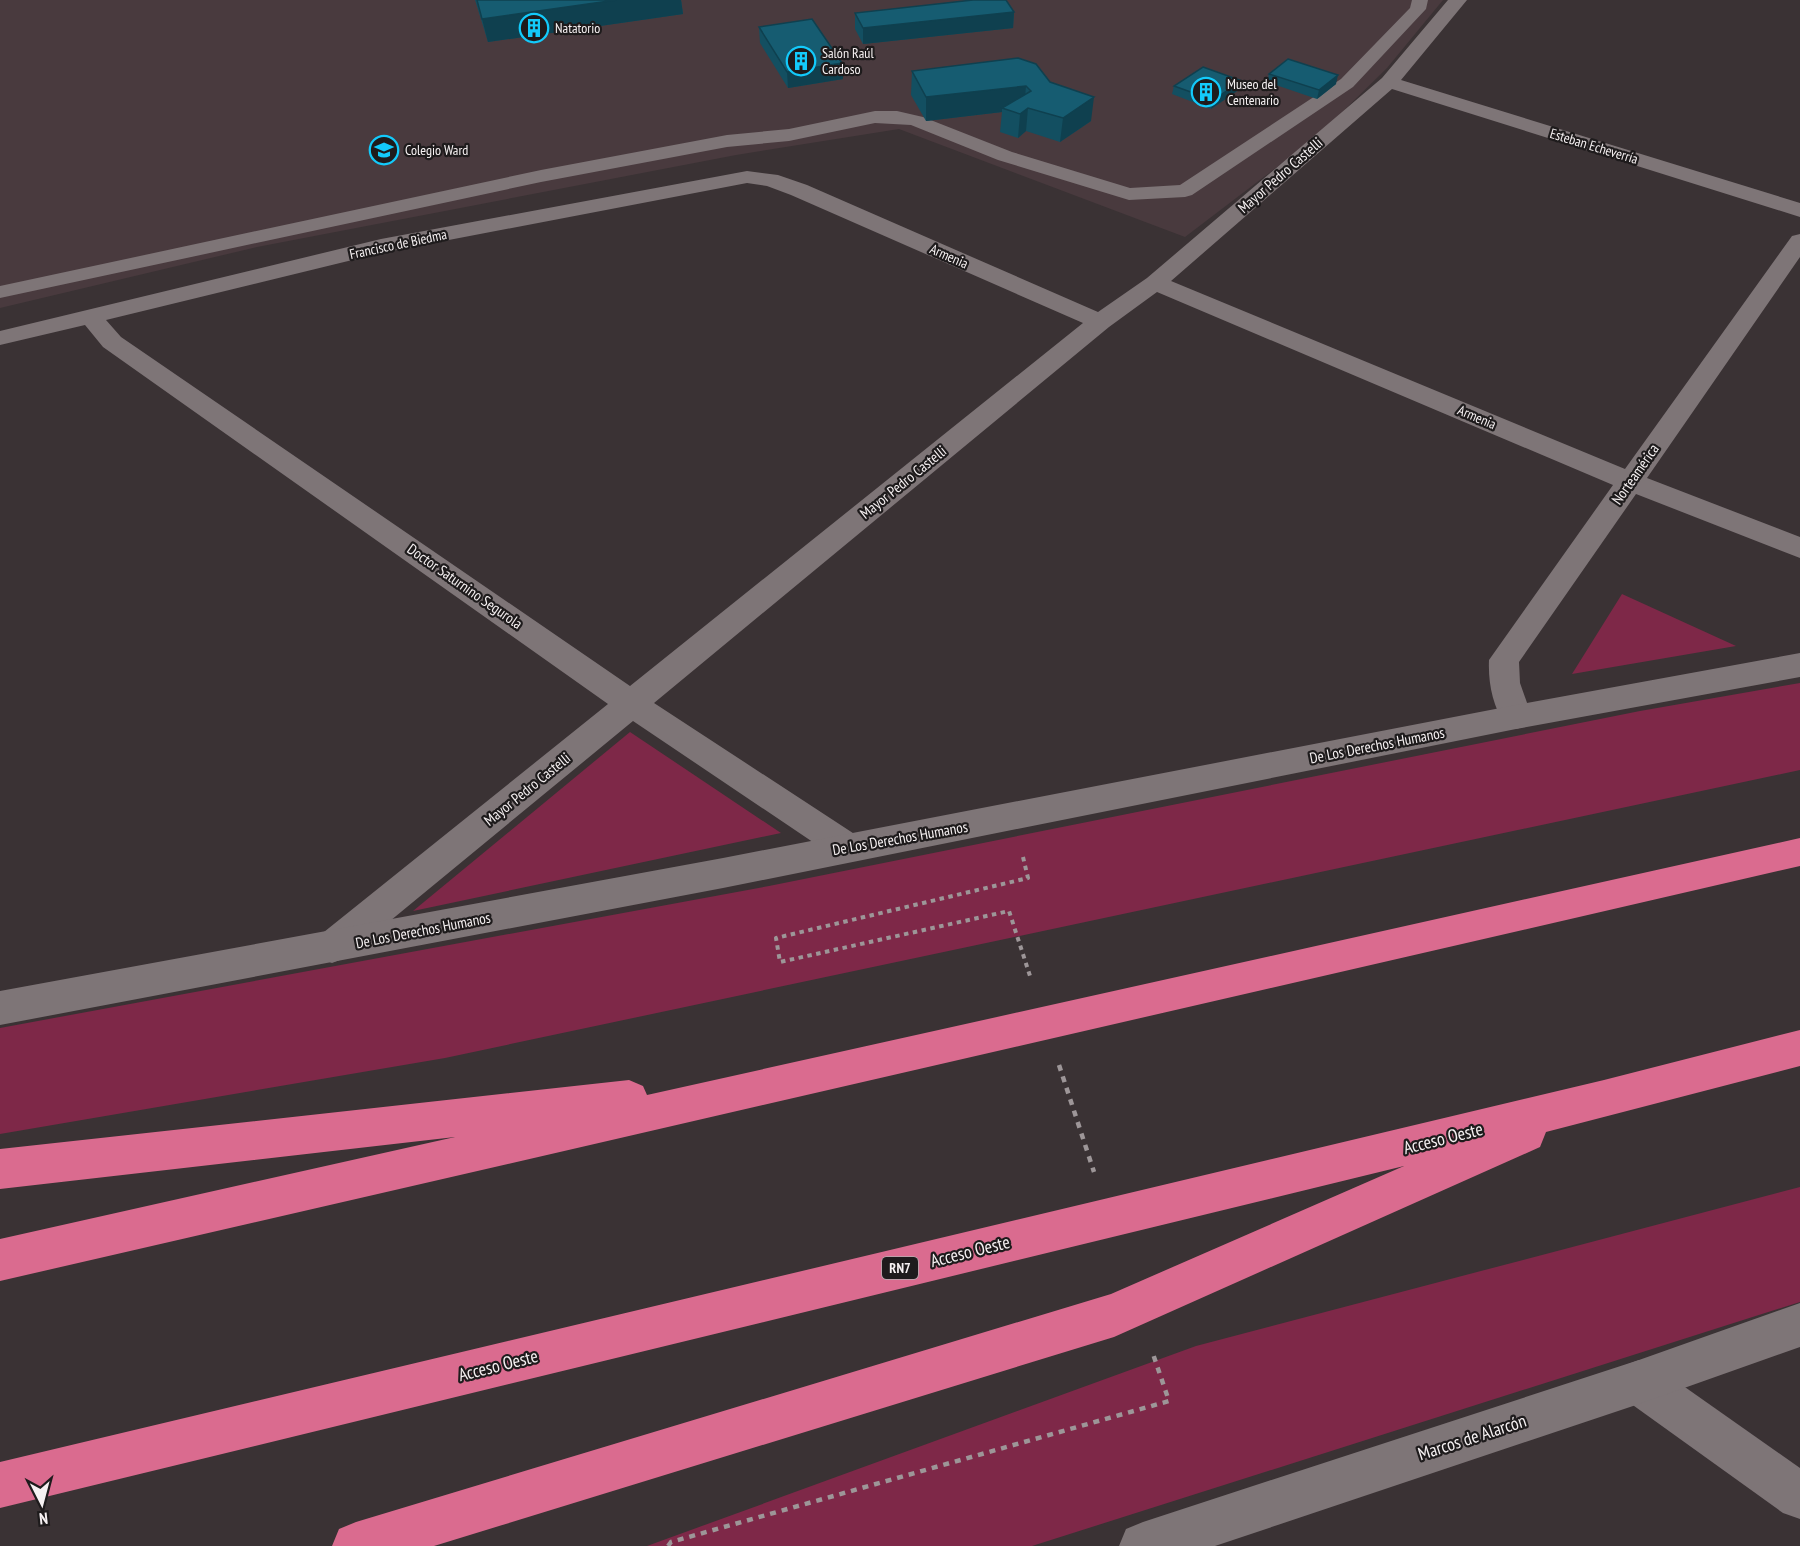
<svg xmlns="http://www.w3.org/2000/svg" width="1800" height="1546" viewBox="0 0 1800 1546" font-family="'PT Sans Narrow',sans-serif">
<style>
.built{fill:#493a3e}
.green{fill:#7e2848}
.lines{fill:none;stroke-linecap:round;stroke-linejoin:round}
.path-far1{stroke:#9d9698;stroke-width:4;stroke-dasharray:4.5 4.5;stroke-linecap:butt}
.path{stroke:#9d9698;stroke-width:4.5;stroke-dasharray:6 6;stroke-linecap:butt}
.service{fill:#7e7577;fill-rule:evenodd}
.minor{fill:#7e7577;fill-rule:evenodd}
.tertiary{fill:#7e7577;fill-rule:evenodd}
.motorway{fill:#da6b8f;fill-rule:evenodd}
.wall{fill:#134f61}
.shaded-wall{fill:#0f404f}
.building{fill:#165c71;stroke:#0f404f;stroke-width:1.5}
.labels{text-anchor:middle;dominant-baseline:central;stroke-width:4.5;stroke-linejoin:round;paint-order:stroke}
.far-poi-label{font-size:14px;fill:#f6f1f2;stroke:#1e1b1c;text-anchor:start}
.far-street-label{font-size:14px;fill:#f6f1f2;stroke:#1e1b1c}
.shield{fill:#1e1b1c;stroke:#b5b1b2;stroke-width:1.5}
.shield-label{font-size:14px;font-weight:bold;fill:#f6f1f2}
.street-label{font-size:15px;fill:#f6f1f2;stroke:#1e1b1c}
.near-street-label{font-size:18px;fill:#f6f1f2;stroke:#1e1b1c}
</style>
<rect width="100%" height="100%" fill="#3a3234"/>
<!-- built -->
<polygon class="built" points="0,0 1443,0 1387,68 1319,135 1185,237 899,129 736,155 257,247 0,308"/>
<!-- green -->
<g class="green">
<polygon points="1622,594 1736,646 1572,674"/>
<polygon points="1800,683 1800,770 445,1058 0,1134 0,1028 769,886 1640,711"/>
<polygon points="630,732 781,833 413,911"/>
<polygon points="1800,1187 1800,1302 1032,1546 647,1546 1196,1346"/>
</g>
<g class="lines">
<!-- path-far1 -->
<polyline class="path-far1" points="1023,857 1028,878 776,938 780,962 1009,911 1031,979"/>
<!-- path -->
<g class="path">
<polyline points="1059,1065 1094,1172"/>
<polyline points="668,1546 671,1542 1169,1401 1152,1351"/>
</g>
<!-- service -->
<polygon class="service" points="1412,0 1428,0 1426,9 1353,87 1192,195 1185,197 1129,200 998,160 911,125 875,123 789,141 727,147 541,182 0,298 0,286 541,170 727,135 789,129 875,111 897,111 923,117 1012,152 1130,188 1180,185 1341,79 1410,8"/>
<!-- minor -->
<g class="minor">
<path d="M1448 0H1467L1401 80 1800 203V217L1392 89 1171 281 1625 469 1792 236 1800 234V257L1647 478 1800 537V558L1636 494 1519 662 1520 683 1532 717 1527 726 1516 729 1505 726C1493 705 1488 684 1489 660L1613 485 1157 292 1109 327 654 703 859 837 864 847 859 857 847 861 835 857 633 721 345 958 332 963 319 958 314 947 319 936 608 704 103 347 85 325 0 345V331L381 239 747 171 778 175 807 185 1098 312 1147 278 1382 78ZM747 183 767 186 791 195 1083 323 630 686 121 337 106 320 381 253Z"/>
<polygon points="1639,1360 1655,1366 1800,1468 1800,1519 1783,1513 1623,1398 1617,1382 1623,1366"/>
</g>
<!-- tertiary -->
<g class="tertiary">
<polygon points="1800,653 1800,677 1516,729 723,888 0,1025 0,991 723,858 1516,705"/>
<polygon points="1800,1303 1800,1347 1639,1404 1215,1546 1119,1546 1126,1529 1143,1522 1639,1360"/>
</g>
<!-- motorway -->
<g class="motorway">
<polygon points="1800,838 1800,866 0,1281 0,1239 455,1137 0,1189 0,1149 629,1080 643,1086 647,1095"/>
<polygon points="1800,1030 1800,1066 1546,1132 1540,1147 1114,1337 434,1546 332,1546 339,1529 356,1522 1111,1294 1404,1166 0,1508 0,1462 1604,1080"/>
</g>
</g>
<!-- wall -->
<g class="wall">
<polygon points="475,0 681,0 683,14 488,42"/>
<polygon points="1014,12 1013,28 863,44 855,29 855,13"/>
<polygon points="759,27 842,63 843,79 788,88 760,43"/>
<polygon points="912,71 1050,82 1091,121 1060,142 1026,131 1018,138 1000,132 1002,112 926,121 911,95"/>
<polygon points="1269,74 1336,84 1317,99 1267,82"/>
<polygon points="1174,86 1240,89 1211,109 1172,94"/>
</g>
<!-- shaded-wall -->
<g class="shaded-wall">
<polygon points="616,0 681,0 683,14 488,42 482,19"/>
<polygon points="1014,12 1013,28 863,44 863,28"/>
<polygon points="842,63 843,79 788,88 787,72"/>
<polygon points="1338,75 1336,84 1317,99 1319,90"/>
<polygon points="1242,81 1240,89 1211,109 1213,100"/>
<polygon points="1026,86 1024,109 1002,108 1002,112 926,121 926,97"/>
<polygon points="1094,97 1091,121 1060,142 1063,118"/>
<polygon points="1028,108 1026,131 1018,138 1020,114"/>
</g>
<!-- building -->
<g class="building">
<polygon points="477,0 616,0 482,19"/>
<polygon points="973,0 1006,0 1014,12 863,28 855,13"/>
<polygon points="812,19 842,63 787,72 759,27"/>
<polygon points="1018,58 1036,64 1050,82 1094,97 1063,118 1028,108 1020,114 1002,108 1031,91 1026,86 926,97 912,71"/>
<polygon points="1288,59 1338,75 1319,90 1269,74"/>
<polygon points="1203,67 1242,81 1213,100 1174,86"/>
</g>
<!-- icons -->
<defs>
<g id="building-ring" transform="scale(1.5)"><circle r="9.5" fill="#1e1b1c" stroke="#13cafb" stroke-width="1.5"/><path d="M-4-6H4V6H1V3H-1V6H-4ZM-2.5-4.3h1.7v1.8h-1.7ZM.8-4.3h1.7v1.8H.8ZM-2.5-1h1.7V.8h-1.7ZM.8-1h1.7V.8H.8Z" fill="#13cafb"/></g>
<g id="school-ring" transform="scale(1.5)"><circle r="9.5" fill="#1e1b1c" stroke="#13cafb" stroke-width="1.5"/><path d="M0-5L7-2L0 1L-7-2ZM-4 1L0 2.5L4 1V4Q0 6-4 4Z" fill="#13cafb"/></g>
</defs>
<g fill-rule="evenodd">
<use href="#building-ring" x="534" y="28"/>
<use href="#building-ring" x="801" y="61"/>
<use href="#building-ring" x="1206" y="92"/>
<use href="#school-ring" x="384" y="150"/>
</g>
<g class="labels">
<!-- far-poi labels -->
<g class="far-poi-label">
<text x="555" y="28">Natatorio</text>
<text x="822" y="53">Salón Raúl<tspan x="822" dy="16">Cardoso</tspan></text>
<text x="1227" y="84">Museo del<tspan x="1227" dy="16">Centenario</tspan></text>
<text x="405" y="150">Colegio Ward</text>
</g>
<!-- far-street labels -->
<g class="far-street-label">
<text transform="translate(1594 146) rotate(17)">Esteban Echeverría</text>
<text transform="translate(398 244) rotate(-12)">Francisco de Biedma</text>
<text transform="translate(949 256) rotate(24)">Armenia</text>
<text transform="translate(1477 417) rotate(23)">Armenia</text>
</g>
<!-- shield labels -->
<rect class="shield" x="882" y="1257" width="36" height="22" rx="4.5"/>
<g class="shield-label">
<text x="900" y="1268">RN7</text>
</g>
<!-- street labels -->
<g class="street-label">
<text transform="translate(1280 175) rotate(-41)">Mayor Pedro Castelli</text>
<text transform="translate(1635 474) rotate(-55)">Norteamérica</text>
<text transform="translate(903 482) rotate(-39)">Mayor Pedro Castelli</text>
<text transform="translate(465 586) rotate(35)">Doctor Saturnino Segurola</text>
<text transform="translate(1377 745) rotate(-11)">De Los Derechos Humanos</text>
<text transform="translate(527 789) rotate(-39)">Mayor Pedro Castelli</text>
<text transform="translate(900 838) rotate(-10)">De Los Derechos Humanos</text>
<text transform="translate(423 930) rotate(-11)">De Los Derechos Humanos</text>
</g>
<!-- near-street labels -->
<g class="near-street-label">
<text transform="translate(1443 1138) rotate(-14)">Acceso Oeste</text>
<text transform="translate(970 1251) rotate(-14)">Acceso Oeste</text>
<text transform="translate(498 1365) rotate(-14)">Acceso Oeste</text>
<text transform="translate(1472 1437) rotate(-18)">Marcos de Alarcón</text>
</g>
</g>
<!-- north arrow -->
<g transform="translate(42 1504) rotate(174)" stroke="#1e1b1c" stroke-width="4.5" paint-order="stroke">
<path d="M0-4.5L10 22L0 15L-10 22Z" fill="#f6f1f2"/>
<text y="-9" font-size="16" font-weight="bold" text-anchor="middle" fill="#f6f1f2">N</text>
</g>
</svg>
